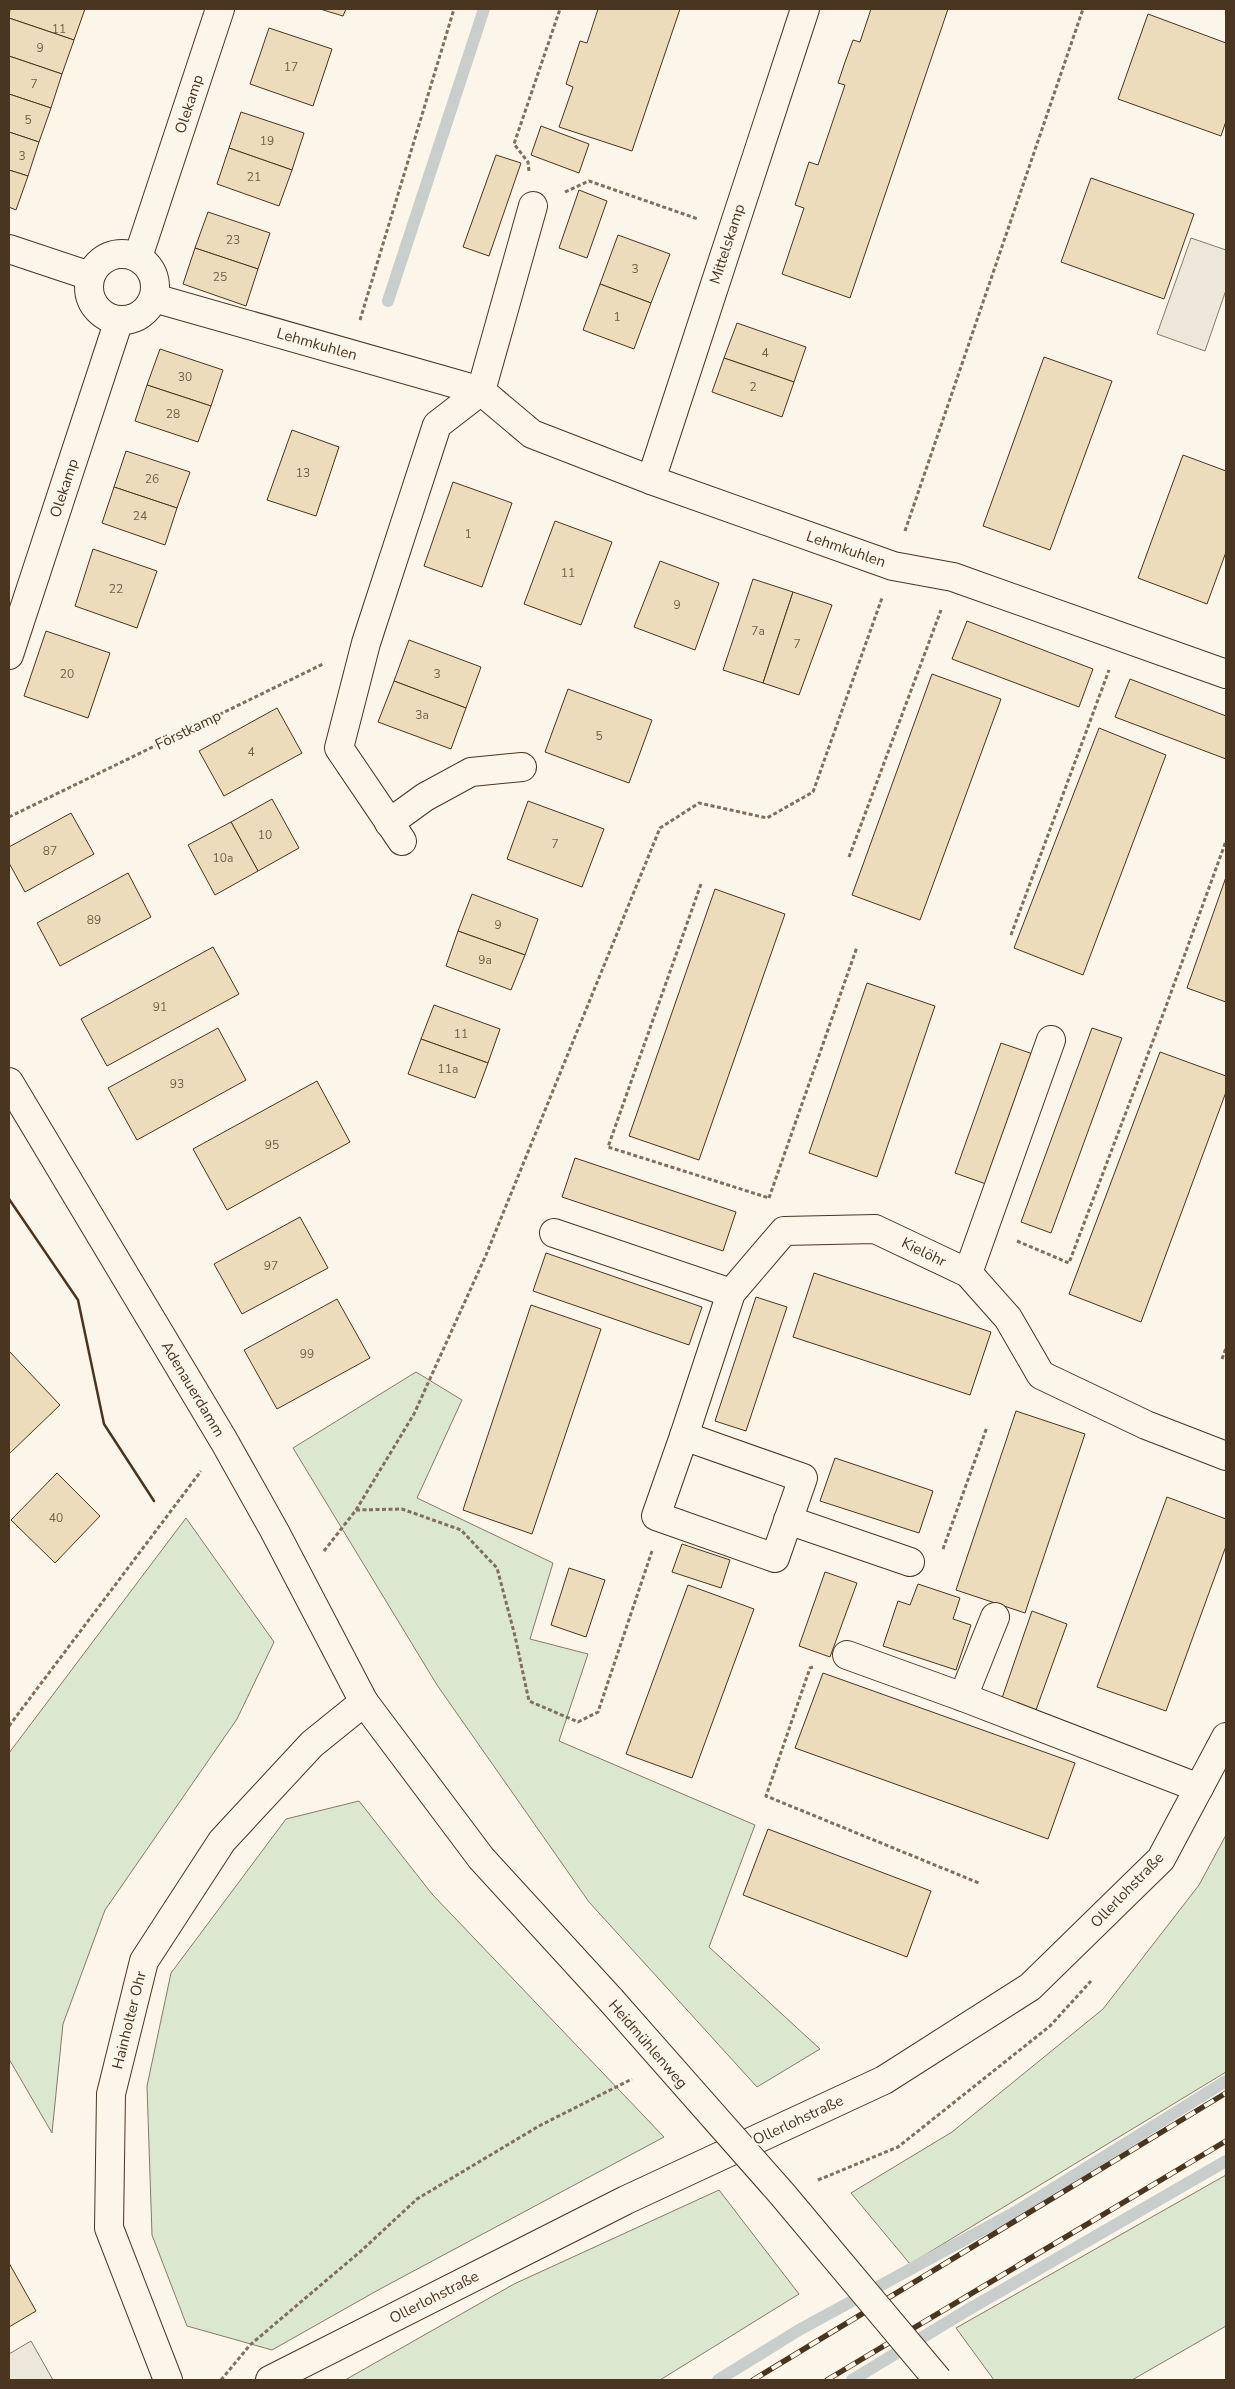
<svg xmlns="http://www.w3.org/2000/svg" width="1235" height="2389" viewBox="0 0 1235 2389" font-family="'Nunito Sans',sans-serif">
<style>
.green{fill:#dce7d0;stroke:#887966}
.parking{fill:#ede7d9;stroke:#887966}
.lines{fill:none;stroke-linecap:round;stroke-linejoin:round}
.stream{stroke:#c9cecd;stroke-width:12}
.building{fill:#ecdcbc;stroke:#4a3520}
.minor-casing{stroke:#4a3520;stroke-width:30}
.path{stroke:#7f6f5c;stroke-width:3;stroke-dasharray:4 2.5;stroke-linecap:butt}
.minor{stroke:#fbf6e9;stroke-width:28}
.rail-casing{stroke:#4a3520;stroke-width:5.5}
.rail{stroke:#fbf6e9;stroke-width:4;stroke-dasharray:11;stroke-linecap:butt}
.minor-bridge-casing{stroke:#4a3520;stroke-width:30;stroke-linecap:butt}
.minor-bridge{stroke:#fbf6e9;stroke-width:28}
.wall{stroke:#4a3520;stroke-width:2.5}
.labels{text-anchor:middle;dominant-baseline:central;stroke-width:4;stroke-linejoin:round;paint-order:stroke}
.number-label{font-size:12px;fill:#725f47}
.street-label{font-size:15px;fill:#4a3520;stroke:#fbf6e9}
</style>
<rect width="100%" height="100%" fill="#fbf6e9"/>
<!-- green -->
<g class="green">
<polygon points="416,1372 462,1400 417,1498 553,1563 530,1639 588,1654 559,1741 755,1825 709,1947 820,2049 757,2087 589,1902 437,1685 293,1448"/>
<polygon points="186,1518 274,1642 237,1719 105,1910 63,2024 52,2133 9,2059 9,1753"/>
<polygon points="359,1801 432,1894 664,2137 380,2289 272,2350 187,2326 152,2235 147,2086 171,1973 286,1819"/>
<polygon points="1226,1835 1226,2072 910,2264 851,2193 952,2132 1103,2009 1199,1885"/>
<polygon points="1226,2175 1226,2326 1132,2380 994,2380 956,2328"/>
<polygon points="719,2190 799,2294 660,2380 345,2380 514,2284"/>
</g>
<!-- parking -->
<g class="parking">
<polygon points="1191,238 1226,250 1226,290 1205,351 1157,334"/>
<polygon points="31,2341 53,2380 9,2380 9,2354"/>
</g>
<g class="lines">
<!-- stream -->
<g class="stream">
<polyline points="388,301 484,9"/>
<polyline points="718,2380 799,2330 1017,2211 1226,2081"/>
<polyline points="852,2380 966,2311 1226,2161"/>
</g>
</g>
<!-- building -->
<g class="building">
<polygon points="10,9 85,9 74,40 9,18"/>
<polygon points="320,9 346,9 343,16"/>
<polygon points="598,9 680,9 632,151 559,127 573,87 566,84 580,41 587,43"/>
<polygon points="871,9 948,9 850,298 782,274 804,208 795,205 809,162 818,165 845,85 838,83 845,62 853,40 860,42"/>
<polygon points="1148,14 1226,43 1226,121 1221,136 1118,99"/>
<polygon points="9,18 74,40 62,74 9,56"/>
<polygon points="269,28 332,49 313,106 250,84"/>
<polygon points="9,56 62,74 51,108 9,94"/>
<polygon points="9,94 51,108 39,142 9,132"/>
<polygon points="241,112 304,133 292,170 229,148"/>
<polygon points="541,126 589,144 579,173 531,155"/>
<polygon points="9,132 39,142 28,176 9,170"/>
<polygon points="229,148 292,170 279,206 217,184"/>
<polygon points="496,155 521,163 489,256 463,247"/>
<polygon points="9,170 28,176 16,210 9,207"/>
<polygon points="1091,178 1194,214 1164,299 1061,262"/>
<polygon points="579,190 607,201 587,258 559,248"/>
<polygon points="208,212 270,233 258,269 195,248"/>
<polygon points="618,235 670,254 651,303 600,284"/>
<polygon points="195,248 258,269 246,306 183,284"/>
<polygon points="600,284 651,303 634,349 583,330"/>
<polygon points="737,323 806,347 794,382 724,358"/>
<polygon points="160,349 223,370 211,406 147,385"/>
<polygon points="1044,357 1112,381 1050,550 983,526"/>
<polygon points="724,358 794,382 782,417 712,392"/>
<polygon points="147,385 211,406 198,442 135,421"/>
<polygon points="292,430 339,447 316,516 267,500"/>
<polygon points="126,451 190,472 177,508 114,487"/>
<polygon points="1183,455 1226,471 1226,552 1207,604 1138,578"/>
<polygon points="453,482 512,503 482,587 424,566"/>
<polygon points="114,487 177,508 165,545 102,523"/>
<polygon points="555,521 612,542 581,625 524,604"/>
<polygon points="93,549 157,571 137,628 75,606"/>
<polygon points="660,561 719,583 695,650 634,627"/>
<polygon points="753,579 793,592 763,683 723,670"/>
<polygon points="793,592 832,605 799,695 763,683"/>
<polygon points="967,621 1093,669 1079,707 952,659"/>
<polygon points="46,631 110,653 88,718 24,696"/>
<polygon points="409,640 481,667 466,708 394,681"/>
<polygon points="932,674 1001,699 920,920 852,895"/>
<polygon points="1130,679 1226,716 1226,759 1115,717"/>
<polygon points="394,681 466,708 451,749 378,722"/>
<polygon points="568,689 652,720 629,783 545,752"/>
<polygon points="277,708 302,753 224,796 199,751"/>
<polygon points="1099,728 1166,755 1083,975 1014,948"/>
<polygon points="272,799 299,848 258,871 231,822"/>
<polygon points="528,801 604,829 582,887 507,859"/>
<polygon points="71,813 94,854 25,892 9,863 9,847"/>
<polygon points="231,822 258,871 215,895 188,845"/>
<polygon points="128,873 151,917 60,966 37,923"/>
<polygon points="1226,877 1226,1002 1187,988"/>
<polygon points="715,889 785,914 699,1160 629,1136"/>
<polygon points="472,894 538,919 525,955 458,931"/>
<polygon points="458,931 525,955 511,990 446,966"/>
<polygon points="213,947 239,994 107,1066 81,1019"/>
<polygon points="867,983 935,1006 877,1177 809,1153"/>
<polygon points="434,1005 500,1029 488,1063 421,1039"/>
<polygon points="218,1028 246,1080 137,1140 108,1088"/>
<polygon points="1092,1028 1122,1038 1051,1233 1021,1222"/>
<polygon points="421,1039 488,1063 475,1098 408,1074"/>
<polygon points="1001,1043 1033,1054 986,1184 955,1173"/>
<polygon points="1160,1052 1226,1076 1226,1092 1141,1322 1069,1294"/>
<polygon points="317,1081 350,1142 227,1210 193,1149"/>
<polygon points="575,1158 736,1212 723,1251 562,1197"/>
<polygon points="300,1217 328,1268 242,1314 214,1264"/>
<polygon points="546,1253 702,1307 689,1345 533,1291"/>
<polygon points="814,1273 991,1332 970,1395 793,1337"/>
<polygon points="756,1297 787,1307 746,1431 715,1421"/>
<polygon points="337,1299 370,1358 277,1409 244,1350"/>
<polygon points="531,1305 601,1329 532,1534 463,1510"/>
<polygon points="9,1351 60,1405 9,1454"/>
<polygon points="1016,1411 1085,1434 1025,1613 956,1590"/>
<polygon points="835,1458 933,1491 919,1533 820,1501"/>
<polygon points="57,1473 100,1516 55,1563 11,1520"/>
<polygon points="1167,1497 1226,1519 1226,1546 1166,1711 1097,1687"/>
<polygon points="682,1544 730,1560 721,1588 672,1572"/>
<polygon points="569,1568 605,1580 586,1637 551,1625"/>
<polygon points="825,1572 857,1583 830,1657 799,1646"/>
<polygon points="918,1584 960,1598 953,1619 971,1625 956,1670 883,1646 898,1601 910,1605"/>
<polygon points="688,1585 754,1609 692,1778 626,1754"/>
<polygon points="1032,1611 1067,1624 1036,1710 1002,1698"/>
<polygon points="823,1673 1075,1763 1048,1839 795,1748"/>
<polygon points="768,1829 931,1891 907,1957 743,1895"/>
<polygon points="9,2263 36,2311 9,2327"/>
</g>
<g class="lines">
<!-- minor casing -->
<g class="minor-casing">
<g id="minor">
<polyline points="9,249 90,276"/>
<circle cx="122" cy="287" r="33"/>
<polyline points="138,257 220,9"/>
<polyline points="154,298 481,391 532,434 651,480 893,566 953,577 1226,674"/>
<polyline points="481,391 533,206"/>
<polyline points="651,480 805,9"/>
<polyline points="9,655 119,320"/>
<polyline points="389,823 425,797 471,772 522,767"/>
<polyline points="402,841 339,748 366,643 437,425 481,391"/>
<polyline points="9,1082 224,1441 274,1530 364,1702 481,1858 611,2000"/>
<polyline points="554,1233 731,1293"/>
<polyline points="968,1273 1051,1040"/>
<polyline points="684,1436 731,1293 784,1231 875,1229 968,1273 1008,1318 1041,1375 1146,1425 1226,1456"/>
<polygon points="684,1436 803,1478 775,1558 656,1516"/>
<polyline points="788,1520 910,1562"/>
<polyline points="847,1655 963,1697 1199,1788"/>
<polyline points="963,1697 995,1617"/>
<polyline points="168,2380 109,2228 111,2094 144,1961 222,1841 312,1744 364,1702"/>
<polyline points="270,2380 626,2200 884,2080 1030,1987 1161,1859 1226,1737"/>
</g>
</g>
<!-- path -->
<g class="path">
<polyline points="529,171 528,162 514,144 560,9"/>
<polyline points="565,192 589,181 698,219"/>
<polyline points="360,320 454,9"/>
<polyline points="905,531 1083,9"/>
<polyline points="9,817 323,664"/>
<polyline points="849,857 941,610"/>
<polyline points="701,884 608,1147 769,1198"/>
<polyline points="1011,935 1109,670"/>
<polyline points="769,1198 857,947"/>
<polyline points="1017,1241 1069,1263 1165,1009 1226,841"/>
<polyline points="1222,1359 1226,1348"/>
<polyline points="356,1510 402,1509 461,1530 497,1568 515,1636 529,1701 578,1722 598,1712 652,1551"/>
<polyline points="943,1549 987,1427"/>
<polyline points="324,1551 356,1510 414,1414 486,1255 660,828 699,803 767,818 813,792 882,598"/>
<polyline points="813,1667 810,1668 766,1796 979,1883"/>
<polyline points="9,1726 201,1471"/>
<polyline points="818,2180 898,2147 1050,2026 1091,1981"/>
<polyline points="221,2380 250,2345 361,2251 417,2199 539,2126 632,2079"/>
</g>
<!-- minor -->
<use href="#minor" class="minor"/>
<!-- rail casing -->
<g class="rail-casing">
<g id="rail">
<polyline points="753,2380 1226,2093"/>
<polyline points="827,2380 1226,2141"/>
</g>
</g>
<!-- rail -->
<use href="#rail" class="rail"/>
<!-- minor-bridge casing -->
<g class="minor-bridge-casing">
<polyline id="minor-bridge" points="611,2000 783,2195 938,2380"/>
</g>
<!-- minor-bridge -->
<use href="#minor-bridge" class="minor-bridge"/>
<!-- wall -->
<polyline class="wall" points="9,1199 78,1300 104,1424 154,1501"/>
</g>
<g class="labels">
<!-- number labels -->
<g class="number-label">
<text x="59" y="29">11</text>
<text x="40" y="48">9</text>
<text x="291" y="67">17</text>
<text x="34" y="84">7</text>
<text x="28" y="120">5</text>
<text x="267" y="141">19</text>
<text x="22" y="156">3</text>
<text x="254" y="177">21</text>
<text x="233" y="240">23</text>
<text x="635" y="269">3</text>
<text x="220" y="277">25</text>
<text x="617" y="317">1</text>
<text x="765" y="353">4</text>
<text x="185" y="377">30</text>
<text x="753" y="387">2</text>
<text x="173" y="414">28</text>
<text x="303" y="473">13</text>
<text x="152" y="479">26</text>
<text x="140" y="516">24</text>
<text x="468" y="534">1</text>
<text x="568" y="573">11</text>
<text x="116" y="589">22</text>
<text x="677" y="605">9</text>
<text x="758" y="631">7a</text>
<text x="797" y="644">7</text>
<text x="67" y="674">20</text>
<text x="437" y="674">3</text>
<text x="422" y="715">3a</text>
<text x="599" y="736">5</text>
<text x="251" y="752">4</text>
<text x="265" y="835">10</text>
<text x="555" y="844">7</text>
<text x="50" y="851">87</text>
<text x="223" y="858">10a</text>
<text x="94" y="920">89</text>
<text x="498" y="925">9</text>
<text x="485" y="960">9a</text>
<text x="160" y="1007">91</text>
<text x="461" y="1034">11</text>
<text x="448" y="1069">11a</text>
<text x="177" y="1084">93</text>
<text x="272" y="1145">95</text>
<text x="271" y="1266">97</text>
<text x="307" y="1354">99</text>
<text x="56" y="1518">40</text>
</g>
<!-- street labels -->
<g class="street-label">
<text transform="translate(189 104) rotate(-72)">Olekamp</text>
<text transform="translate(727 244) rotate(-72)">Mittelskamp</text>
<text transform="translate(317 344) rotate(16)">Lehmkuhlen</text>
<text transform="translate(64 488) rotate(-72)">Olekamp</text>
<text transform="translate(846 549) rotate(19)">Lehmkuhlen</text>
<text transform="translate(188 730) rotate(-26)">Förstkamp</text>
<text transform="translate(924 1252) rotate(26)">Kielöhr</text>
<text transform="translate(193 1389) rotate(59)">Adenauerdamm</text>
<text transform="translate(1127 1890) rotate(-46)">Ollerlohstraße</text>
<text transform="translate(129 2020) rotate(-76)">Hainholter Ohr</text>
<text transform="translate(648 2044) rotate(49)">Heidmühlenweg</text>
<text transform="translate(798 2120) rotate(-25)">Ollerlohstraße</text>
<text transform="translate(434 2297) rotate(-27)">Ollerlohstraße</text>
</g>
</g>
<!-- border -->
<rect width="1235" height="2389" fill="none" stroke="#4a3520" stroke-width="20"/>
</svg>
